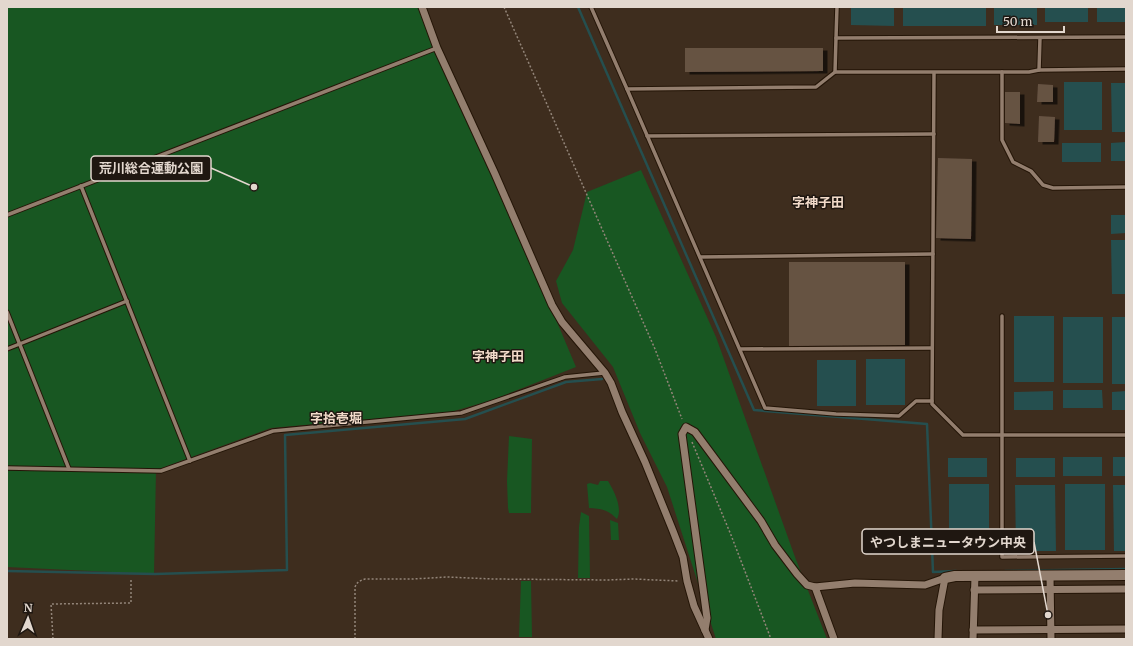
<svg xmlns="http://www.w3.org/2000/svg" width="1133" height="646" viewBox="0 0 1133 646" font-family="Merriweather,'Noto Sans JP',serif">
<style>
.green{fill:#185722}
.water{fill:#254f4f}
.lines{fill:none;stroke-linecap:round;stroke-linejoin:round}
.stream{stroke:#254f4f;stroke-width:2.5}
.building{fill:#665243;filter:url(#shadow)}
.lane-casing{stroke:#241507;stroke-width:5.5}
.street-casing{stroke:#241507;stroke-width:9}
.secondary-casing{stroke:#241507;stroke-width:12}
.path{stroke:#938579;stroke-width:1.5;stroke-dasharray:2 2;stroke-linecap:butt}
.lane{stroke:#937e6e;stroke-width:3.5}
.street{stroke:#937e6e;stroke-width:7}
.secondary{stroke:#937e6e;stroke-width:10}
.labels{text-anchor:middle;dominant-baseline:central;stroke-width:3;stroke-linejoin:round;paint-order:stroke}
.neighbourhood-label{font-size:13px;font-weight:bold;fill:#f2dbca;stroke:#1f1711}
.leader{fill:none;stroke:#e2d7ce;stroke-width:1.5}
.callout-dot{fill:#e2d7ce;stroke:#1f1711;stroke-width:1.5}
.callout{fill:#1f1711;stroke:#e2d7ce;stroke-width:1.5}
.callout-label{font-size:13px;text-anchor:middle;font-weight:bold;fill:#e2d7ce}
</style>
<defs>
<filter id="shadow"><feDropShadow dx="4.5" dy="2.5" stdDeviation="0" flood-color="#0009"/></filter>
</defs>
<rect width="100%" height="100%" fill="#3e2d1e"/>
<!-- green -->
<g class="green">
<polygon points="7,7 424,7 576,367 492,400 451,412 271,428 156,470 154,574 7,567"/>
<polygon points="641,170 716,337 795,557 827,639 716,639 667,487 640,433 613,367 562,303 556,281 573,250 587,192"/>
<polygon points="509,436 532,439 531,513 509,513 508,508 507,481"/>
<path d="M600 481H608C614 491 623 508 617 519 607 509 602 509 589 508L587 484 590 483 598 485Z"/>
<polygon points="581,512 589,516 590,578 578,578 579,527"/>
<polygon points="610,520 618,523 619,540 611,540"/>
<polygon points="521,581 531,581 532,637 519,637"/>
</g>
<!-- water -->
<g class="water">
<polygon points="851,7 894,7 894,26 851,25"/>
<rect x="903" y="7" width="83" height="19"/>
<rect x="994" y="7" width="43" height="18"/>
<rect x="1045" y="7" width="43" height="15"/>
<rect x="1097" y="7" width="29" height="15"/>
<rect x="1064" y="82" width="38" height="48"/>
<polygon points="1111,83 1126,83 1126,132 1112,132"/>
<polygon points="1126,142 1126,161 1111,161 1111,143"/>
<rect x="1062" y="143" width="39" height="19"/>
<polygon points="1111,215 1126,215 1126,233 1111,234"/>
<polygon points="1111,240 1126,240 1126,294 1112,294"/>
<rect x="1014" y="316" width="40" height="66"/>
<rect x="1063" y="317" width="40" height="66"/>
<rect x="1112" y="317" width="14" height="67"/>
<rect x="866" y="359" width="39" height="46"/>
<rect x="817" y="360" width="39" height="46"/>
<polygon points="1063,390 1102,390 1103,408 1063,408"/>
<polygon points="1053,391 1053,410 1014,410 1014,392"/>
<polygon points="1126,391 1126,410 1112,410 1112,392"/>
<rect x="1063" y="457" width="39" height="19"/>
<rect x="1113" y="457" width="13" height="19"/>
<rect x="948" y="458" width="39" height="19"/>
<polygon points="1055,458 1055,477 1016,477 1016,458"/>
<rect x="949" y="484" width="40" height="66"/>
<rect x="1065" y="484" width="40" height="66"/>
<polygon points="1015,485 1055,485 1056,551 1016,551"/>
<polygon points="1113,485 1126,485 1126,551 1114,551"/>
</g>
<g class="lines">
<!-- stream -->
<g class="stream">
<polyline points="578,7 754,410 927,424 933,572 956,571"/>
<polyline points="7,571 155,574 287,570 285,435 465,419 566,382 602,379"/>
<polyline points="1005,571 1126,569"/>
</g>
</g>
<!-- building -->
<g class="building">
<polygon points="685,48 823,48 823,71 685,72"/>
<polygon points="1038,84 1053,85 1053,102 1037,102"/>
<polygon points="1005,92 1020,92 1020,124 1005,123"/>
<polygon points="1039,116 1055,117 1054,142 1038,142"/>
<polygon points="938,158 972,159 971,239 936,238"/>
<polygon points="789,262 905,262 905,345 789,346"/>
</g>
<g class="lines">
<!-- lane casing -->
<g class="lane-casing">
<g id="lane">
<polyline points="591,7 627,89 816,87 835,72 1029,72 1039,70 1126,69"/>
<polyline points="836,38 837,7"/>
<polyline points="1039,70 1040,38"/>
<polyline points="835,72 836,38 1126,37"/>
<polyline points="1002,72 1002,140 1013,162 1031,171 1043,185 1053,188 1126,187"/>
<polyline points="934,73 932,404 963,435 1126,435"/>
<polyline points="627,89 765,408 836,414 899,416 916,401 932,401"/>
<polyline points="647,136 934,134"/>
<polyline points="81,186 190,461"/>
<polyline points="7,215 437,48"/>
<polyline points="700,257 933,254"/>
<polyline points="7,312 69,469"/>
<polyline points="1002,316 1002,557 1126,556"/>
<polyline points="7,349 127,301"/>
<polyline points="740,349 932,348"/>
<polyline points="7,468 161,471 273,431 461,413 565,377 604,373"/>
</g>
</g>
<!-- street casing -->
<g class="street-casing">
<g id="street">
<polyline points="422,7 437,48 495,174 552,305 562,322 605,373 611,383 622,412 645,462 673,531 683,557 687,581 694,606 709,639"/>
<polyline points="1050,576 1051,639"/>
<polyline points="815,587 834,639"/>
<polyline points="974,590 1126,589"/>
<polyline points="705,630 707,618 682,434 686,427 695,432 761,521 775,545 797,574 807,585 815,587 855,583 925,585 945,578"/>
<polyline points="973,630 1126,629"/>
<polyline points="938,639 939,610 945,578"/>
<polyline points="973,639 975,576"/>
</g>
</g>
<!-- secondary casing -->
<g class="secondary-casing">
<polyline id="secondary" points="945,578 955,576 1126,575"/>
</g>
<!-- path -->
<g class="path">
<polyline points="504,7 655,349 682,419"/>
<polyline points="692,442 731,535 771,639"/>
<polyline points="53,639 51,604 131,603 131,578"/>
<path d="M355 639V587C357 582 359 581 365 579H413L447 577 493 579 608 580 633 579 679 581"/>
</g>
<!-- lane -->
<use href="#lane" class="lane"/>
<!-- street -->
<use href="#street" class="street"/>
<!-- secondary -->
<use href="#secondary" class="secondary"/>
</g>
<g class="labels">
<!-- neighbourhood labels -->
<g class="neighbourhood-label">
<text x="818" y="202">字神子田</text>
<text x="498" y="356">字神子田</text>
<text x="336" y="418">字拾壱堀</text>
</g>
</g>
<!-- callouts -->
<path class="leader" d="M254 187L211 168M1048 615L1034 542"/>
<g class="callout-dot">
<circle cx="254" cy="187" r="4"/>
<circle cx="1048" cy="615" r="4"/>
</g>
<g class="callout">
<rect x="91" y="156" width="120" height="25" rx="4"/>
<rect x="862" y="529" width="172" height="25" rx="4"/>
</g>
<g class="callout-label">
<text x="151" y="173">荒川総合運動公園</text>
<text x="948" y="547">やつしまニュータウン中央</text>
</g>
<!-- border -->
<rect width="1133" height="646" fill="none" stroke="#e2d7ce" stroke-width="16"/>
<!-- north arrow -->
<g transform="translate(28 618) rotate(2)" stroke="#1f1711" stroke-width="3" paint-order="stroke">
<path d="M0-3L7 15L0 10L-7 15Z" fill="#e2d7ce"/>
<text y="-6" font-size="11" font-weight="bold" text-anchor="middle" fill="#e2d7ce">N</text>
</g>
<!-- scale -->
<path d="M997 26v6h67v-6" fill="none" stroke="#e2d7ce" stroke-width="2"/>
<text x="1003" y="26" font-size="12" fill="#e2d7ce" stroke="#1f1711" stroke-width="3" paint-order="stroke">50 m</text>
</svg>
